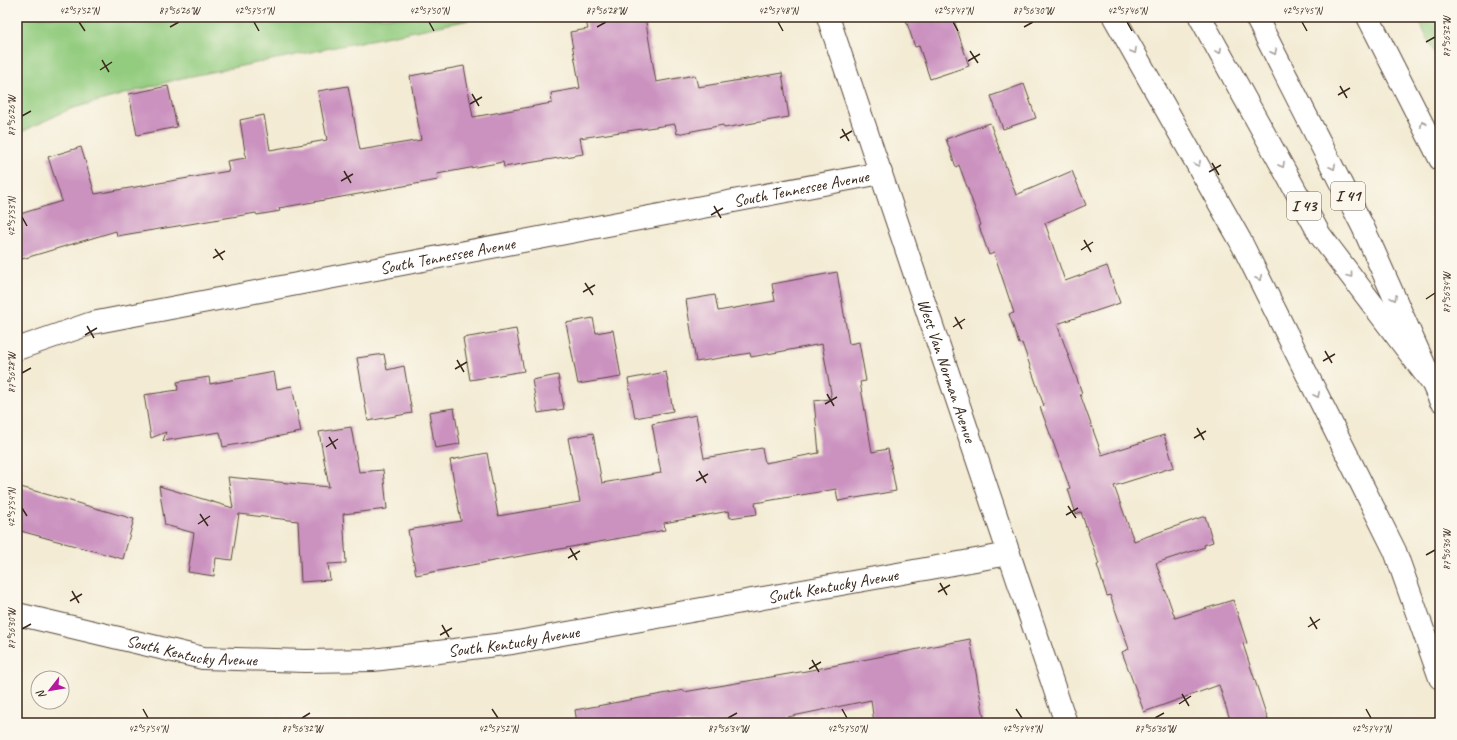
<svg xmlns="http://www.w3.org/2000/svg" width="1457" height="740" viewBox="0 0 1457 740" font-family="Caveat,sans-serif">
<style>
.green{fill:#93cc7f;stroke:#677b4e}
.building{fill:#cb92c0}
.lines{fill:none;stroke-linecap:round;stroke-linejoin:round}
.minor-casing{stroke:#574739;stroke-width:24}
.motorway-casing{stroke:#574739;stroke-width:24}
.minor{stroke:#fff;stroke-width:22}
.motorway{stroke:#fff;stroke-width:22}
.oneway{stroke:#a79f9a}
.ticks{fill:none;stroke:#3b2a1e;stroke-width:1.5}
.labels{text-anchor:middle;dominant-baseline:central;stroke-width:3;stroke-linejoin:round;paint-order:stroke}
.shield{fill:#fbf7ec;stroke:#75685c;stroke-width:1}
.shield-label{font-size:16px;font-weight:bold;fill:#3b2a1e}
.street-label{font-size:17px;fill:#3b2a1e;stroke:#fbf7ec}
.neatline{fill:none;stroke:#3b2a1e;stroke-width:1.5}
.ticks-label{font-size:10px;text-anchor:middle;fill:#3b2a1e}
</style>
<rect width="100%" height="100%" fill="#fbf7ec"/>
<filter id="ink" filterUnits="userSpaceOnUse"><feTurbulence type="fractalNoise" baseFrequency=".025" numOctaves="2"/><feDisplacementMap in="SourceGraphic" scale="8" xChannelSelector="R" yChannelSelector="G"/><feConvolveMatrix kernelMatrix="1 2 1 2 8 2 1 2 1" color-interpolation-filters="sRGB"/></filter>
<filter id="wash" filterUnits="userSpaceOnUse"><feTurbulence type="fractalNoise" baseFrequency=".012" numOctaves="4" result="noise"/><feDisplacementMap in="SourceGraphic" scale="16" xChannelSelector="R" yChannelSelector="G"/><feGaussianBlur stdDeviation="0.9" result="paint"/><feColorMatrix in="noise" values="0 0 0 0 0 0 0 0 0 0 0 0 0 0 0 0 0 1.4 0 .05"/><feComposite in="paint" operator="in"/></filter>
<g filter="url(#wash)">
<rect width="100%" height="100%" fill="#f3ebd4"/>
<!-- green -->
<g class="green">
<polygon points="17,17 484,17 182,78 70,109 17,134"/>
<polygon points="1417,17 1440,17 1440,65"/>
</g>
<g id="blocks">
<!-- building -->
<g class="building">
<polygon points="585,17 645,17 656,82 695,75 698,87 782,73 789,117 724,128 723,125 677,134 675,124 580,138 583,154 504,167 503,162 437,174 438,180 279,208 280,211 257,215 256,213 117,236 116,231 22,259 17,242 17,215 62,201 48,157 81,147 95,194 229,171 227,161 246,158 240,120 264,115 270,150 327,140 318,91 348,86 360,150 421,140 410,76 464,66 473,117 552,103 551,93 580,88 570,32 588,29"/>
<polygon points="905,17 953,17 969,66 930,79 919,46 915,47"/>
<polygon points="1024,84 1036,118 1003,129 991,96"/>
<polygon points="168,86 177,127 137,135 129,94"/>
<polygon points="990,123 1016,195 1072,171 1086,205 1045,223 1065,281 1107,266 1120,303 1057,324 1082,393 1080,394 1102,455 1164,435 1174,467 1114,486 1134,541 1205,516 1213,542 1204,545 1205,547 1156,563 1175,618 1233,600 1247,643 1243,644 1269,723 1231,723 1219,685 1144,712 1122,652 1129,649 1110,595 1107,596 1097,565 1099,564 1081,512 1076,514 1068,489 1070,488 1040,407 1044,406 1022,343 1019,344 1009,314 1014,313 994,253 989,255 979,226 981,225 959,165 956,167 946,139"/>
<polygon points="837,272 849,344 859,342 866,381 860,382 872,452 888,449 896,491 838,501 836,489 755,503 757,514 730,518 729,511 664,523 665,530 416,575 408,530 461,521 450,460 487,453 498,516 580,502 568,438 593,433 602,483 661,473 652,424 696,415 704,458 762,448 765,463 819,453 814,401 830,399 831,393 822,344 751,357 750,353 696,362 686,300 715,295 718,311 775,301 772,284"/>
<polygon points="593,318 596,333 613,330 621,377 578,384 566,323"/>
<polygon points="516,329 524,371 470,380 463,338"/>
<polygon points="384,354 387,370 404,366 412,413 368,421 357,358"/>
<polygon points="274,372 277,389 292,386 301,432 223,447 220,432 163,441 166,432 151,438 144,395 178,390 177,382 209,377 210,384"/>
<polygon points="666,372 673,411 635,418 628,379"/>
<polygon points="558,375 564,409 538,413 532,380"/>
<polygon points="454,408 460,444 435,448 429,412"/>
<polygon points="351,427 359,472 383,470 387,509 343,514 346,563 328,564 330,580 301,582 298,521 239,514 232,560 216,558 214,576 188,572 194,533 165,525 159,486 233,508 228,477 329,487 319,432"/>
<polygon points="17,486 134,519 123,559 17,530"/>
<polygon points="970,639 985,723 874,723 871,700 788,717 789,720 772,723 577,723 575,710 684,690 684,692 806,671"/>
</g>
</g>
</g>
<g filter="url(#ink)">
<use href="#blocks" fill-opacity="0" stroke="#574739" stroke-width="1"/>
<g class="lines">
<!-- minor casing -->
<g class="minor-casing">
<g id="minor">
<path id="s1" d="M828 17 1066 723"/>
<path id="s2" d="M17 349 92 323 881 173"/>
<path id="s3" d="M17 614 203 658 305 661 373 660 512 643 1009 554"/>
</g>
</g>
<!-- motorway casing -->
<g class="motorway-casing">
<g id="motorway">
<polyline points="1114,17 1240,240 1395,551 1440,678"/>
<polyline points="1200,17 1320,235 1430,380"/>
<polyline points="1256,17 1363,227 1440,400"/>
<polyline points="1368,17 1440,159"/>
</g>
</g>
<!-- minor -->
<use href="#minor" class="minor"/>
<!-- motorway -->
<use href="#motorway" class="motorway"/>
</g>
<!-- one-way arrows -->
<defs><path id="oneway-chevron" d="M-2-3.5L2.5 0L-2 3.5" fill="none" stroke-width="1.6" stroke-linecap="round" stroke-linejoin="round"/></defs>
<g class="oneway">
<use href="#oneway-chevron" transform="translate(1134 51) rotate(61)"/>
<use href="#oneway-chevron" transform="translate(1219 51) rotate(61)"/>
<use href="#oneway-chevron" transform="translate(1274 52) rotate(63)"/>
<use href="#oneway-chevron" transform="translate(1423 124) rotate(-116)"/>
<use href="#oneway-chevron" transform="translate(1198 164) rotate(61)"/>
<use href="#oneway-chevron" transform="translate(1282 165) rotate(61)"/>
<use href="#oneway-chevron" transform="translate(1333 167) rotate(63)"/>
<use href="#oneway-chevron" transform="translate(1350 275) rotate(53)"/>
<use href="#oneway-chevron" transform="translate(1259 278) rotate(64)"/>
<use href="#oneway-chevron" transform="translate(1394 298) rotate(66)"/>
<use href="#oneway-chevron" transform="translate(1317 395) rotate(64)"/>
</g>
</g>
<!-- ticks -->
<path class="ticks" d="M79 22 85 31M254 22 259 31M429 22 434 31M778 22 783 31M953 22 958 31M1127 22 1132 31M1302 22 1307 31M170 27 179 22M597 27 606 22M1024 27 1033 22M1426 42 1435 37M970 51 978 63M102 60 109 72M968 61 980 54M100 70 112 62M1340 86 1347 98M472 94 479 106M1338 95 1350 88M470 104 482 97M22 116 31 111M842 129 849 141M840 138 852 131M1212 163 1219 175M344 171 351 183M1209 172 1221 165M341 181 353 174M714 206 721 218M711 215 723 208M22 217 27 226M1084 240 1091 252M215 249 223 260M1081 250 1093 242M213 258 225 251M585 283 593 295M583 292 595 285M1426 299 1435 293M955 317 962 329M87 326 94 338M953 327 965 319M85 335 97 328M1325 351 1332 363M457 360 464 372M1323 361 1335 354M455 369 467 362M22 373 31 368M827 394 834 406M825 404 837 397M1197 428 1204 440M329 437 336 449M1194 438 1206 431M326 447 338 439M699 471 706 483M696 481 708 474M1068 506 1076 518M22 508 27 516M200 514 208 526M1066 515 1078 508M198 524 210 516M570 548 577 560M1426 555 1435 550M568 558 580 551M940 583 947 595M72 591 79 603M938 592 950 585M70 601 82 594M1310 617 1317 629M442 625 449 637M1308 627 1320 619M22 629 31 624M440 635 452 628M812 660 819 672M809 669 821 662M1182 694 1189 706M1179 704 1191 696M143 709 148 718M492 709 498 718M842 709 847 718M1016 709 1022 718M1366 709 1371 718M302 718 310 713M728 718 737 713M1155 718 1164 713"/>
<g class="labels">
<!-- shield labels -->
<g class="shield">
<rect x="1331" y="182" width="34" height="28" rx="3"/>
<rect x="1287" y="192" width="34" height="28" rx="3"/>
</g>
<g class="shield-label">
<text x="1348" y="196">I 41</text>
<text x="1304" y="206">I 43</text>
</g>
<!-- street labels -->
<g class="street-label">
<text stroke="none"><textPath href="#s2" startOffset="801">South Tennessee Avenue</textPath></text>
<text stroke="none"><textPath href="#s2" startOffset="441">South Tennessee Avenue</textPath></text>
<text stroke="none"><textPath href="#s1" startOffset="373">West Van Norman Avenue</textPath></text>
<text stroke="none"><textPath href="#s3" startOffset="827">South Kentucky Avenue</textPath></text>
<text stroke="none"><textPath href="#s3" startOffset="503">South Kentucky Avenue</textPath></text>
<text stroke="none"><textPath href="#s3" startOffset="179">South Kentucky Avenue</textPath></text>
</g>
</g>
<!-- margin -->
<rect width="1457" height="740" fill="none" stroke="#fbf7ec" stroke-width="44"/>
<!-- north arrow -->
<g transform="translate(50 690) rotate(239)"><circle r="19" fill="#fbf7ec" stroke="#aea59a"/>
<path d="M0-3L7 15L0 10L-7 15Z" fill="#b5179e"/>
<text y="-6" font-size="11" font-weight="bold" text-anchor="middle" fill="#3b2a1e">N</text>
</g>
<rect x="22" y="22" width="1413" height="696" class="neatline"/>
<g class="ticks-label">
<text x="79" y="14">42°57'52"N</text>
<text x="179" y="14">87°56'26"W</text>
<text x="254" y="14">42°57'51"N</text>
<text x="429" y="14">42°57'50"N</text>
<text x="606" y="14">87°56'28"W</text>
<text x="778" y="14">42°57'48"N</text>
<text x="953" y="14">42°57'47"N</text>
<text x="1033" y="14">87°56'30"W</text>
<text x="1127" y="14">42°57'46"N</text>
<text x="1302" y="14">42°57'45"N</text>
<text transform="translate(1446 37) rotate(-90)" y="4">87°56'32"W</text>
<text transform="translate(11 116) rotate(-90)" y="4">87°56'26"W</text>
<text transform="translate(11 217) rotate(-90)" y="4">42°57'53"N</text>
<text transform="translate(1446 293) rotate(-90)" y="4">87°56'34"W</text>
<text transform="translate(11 373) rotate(-90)" y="4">87°56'28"W</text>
<text transform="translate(11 508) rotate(-90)" y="4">42°57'54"N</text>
<text transform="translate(1446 550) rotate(-90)" y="4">87°56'36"W</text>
<text transform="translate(11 629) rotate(-90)" y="4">87°56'30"W</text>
<text x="148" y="732">42°57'54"N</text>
<text x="302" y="732">87°56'32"W</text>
<text x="498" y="732">42°57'52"N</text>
<text x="728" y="732">87°56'34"W</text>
<text x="847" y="732">42°57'50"N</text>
<text x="1022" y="732">42°57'49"N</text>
<text x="1155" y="732">87°56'36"W</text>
<text x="1371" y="732">42°57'47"N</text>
</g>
</svg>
